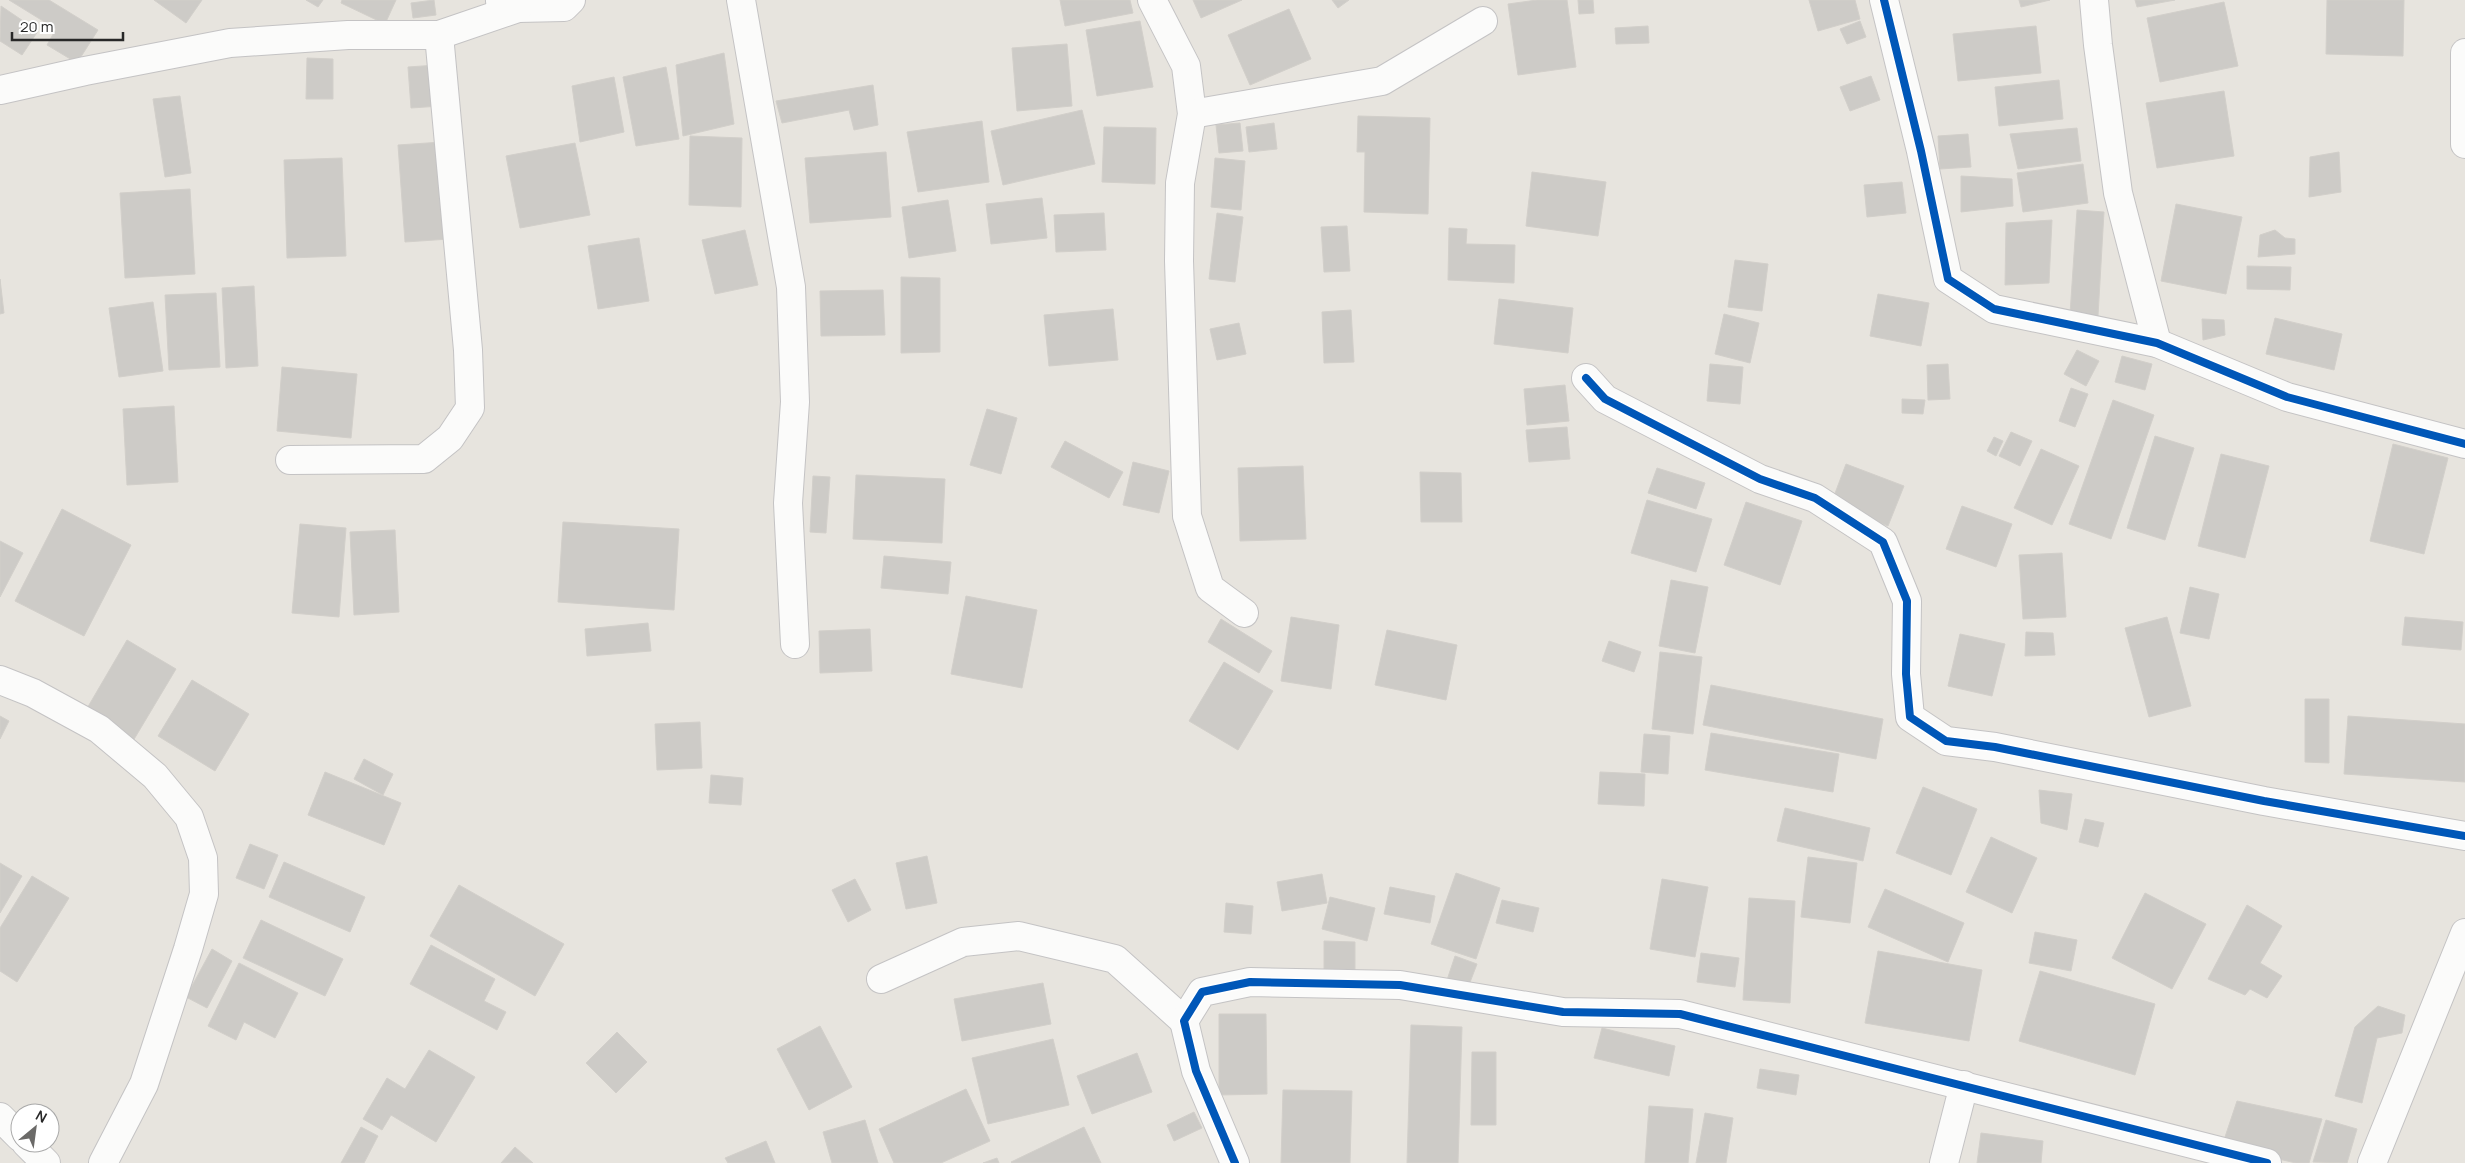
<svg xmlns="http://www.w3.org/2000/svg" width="2465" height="1163" viewBox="0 0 2465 1163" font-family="Manrope,sans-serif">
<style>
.building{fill:#cdcbc7;stroke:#d2cfca}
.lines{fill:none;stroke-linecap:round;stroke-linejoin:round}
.street-casing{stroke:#c4c3c4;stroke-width:30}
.street{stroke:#fbfbfa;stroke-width:28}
.cycleway-casing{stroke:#fff;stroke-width:11}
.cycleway{stroke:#0057b8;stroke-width:8}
</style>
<rect width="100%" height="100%" fill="#e7e4de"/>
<!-- building -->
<g class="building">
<polygon points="9,0 49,0 98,30 77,63 47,45 56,29"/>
<polygon points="154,0 202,0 186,23"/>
<polygon points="306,0 323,0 318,7"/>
<polygon points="342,0 396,0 385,24 341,3"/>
<polygon points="434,0 436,15 413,18 411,3"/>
<polygon points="1060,0 1130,0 1133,13 1065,26"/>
<polygon points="1193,0 1242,0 1201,18"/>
<polygon points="1332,0 1349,0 1338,8"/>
<polygon points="1537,0 1567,0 1576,67 1518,75 1508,4"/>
<polygon points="1578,0 1593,0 1594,13 1579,14"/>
<polygon points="1809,0 1855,0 1860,19 1818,31"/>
<polygon points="2019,0 2050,0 2021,7"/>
<polygon points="2135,0 2175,0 2137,7"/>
<polygon points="2327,0 2404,0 2403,56 2326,54"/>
<polygon points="2224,2 2238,66 2160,82 2147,18"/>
<polygon points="1,6 38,31 22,55 0,41"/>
<polygon points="1289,9 1311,59 1250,85 1228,35"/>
<polygon points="1140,21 1153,87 1097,96 1086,30"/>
<polygon points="1860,21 1866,37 1847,44 1840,29"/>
<polygon points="1648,26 1649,43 1616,44 1615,28"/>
<polygon points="2036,26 2041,73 1958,81 1953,34"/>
<polygon points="1067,44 1072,106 1017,111 1012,48"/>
<polygon points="724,53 734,124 683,136 676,65"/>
<polygon points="307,58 333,59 333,99 306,99"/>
<polygon points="437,65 440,106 411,108 408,67"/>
<polygon points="666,67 679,139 636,146 623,77"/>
<polygon points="1871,76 1880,100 1850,111 1840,87"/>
<polygon points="614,77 624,132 580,142 572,86"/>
<polygon points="2059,80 2063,119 1999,126 1995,87"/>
<polygon points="873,85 878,125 854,130 849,110 782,123 776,101"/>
<polygon points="2224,91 2234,156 2157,168 2146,103"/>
<polygon points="180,96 191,173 165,177 153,99"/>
<polygon points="1082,110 1095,164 1003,185 991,131"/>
<polygon points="1358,116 1430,118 1428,214 1364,212 1365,152 1357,152"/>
<polygon points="982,121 989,182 918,192 907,132"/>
<polygon points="1240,123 1243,151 1219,153 1216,125"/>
<polygon points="1274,123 1277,149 1249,152 1246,127"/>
<polygon points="1104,127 1156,128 1155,184 1102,182"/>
<polygon points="2077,128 2081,161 2018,169 2010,134"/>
<polygon points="1968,134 1971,167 1940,169 1938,136"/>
<polygon points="690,136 742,138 741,207 689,205"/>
<polygon points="442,142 449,239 405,242 398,145"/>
<polygon points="575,143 590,215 520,228 506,156"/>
<polygon points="886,152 891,217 810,223 805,158"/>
<polygon points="2339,152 2341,192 2309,197 2310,157"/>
<polygon points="342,158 346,256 287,258 284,160"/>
<polygon points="1215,158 1245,161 1241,210 1211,207"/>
<polygon points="2083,164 2088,203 2023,212 2017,173"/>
<polygon points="1532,172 1606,182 1598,236 1526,226"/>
<polygon points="1961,176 2012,179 2013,206 1961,212"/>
<polygon points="1902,182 1906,213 1867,217 1864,185"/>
<polygon points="190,189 195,274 125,278 120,193"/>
<polygon points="1042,198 1047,238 991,244 986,204"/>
<polygon points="948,200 956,251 909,258 902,207"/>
<polygon points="2176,204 2242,217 2226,294 2161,281"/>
<polygon points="2077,210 2104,212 2098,316 2070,314"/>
<polygon points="1104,213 1106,250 1056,252 1054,215"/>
<polygon points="1217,213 1243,217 1235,282 1209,279"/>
<polygon points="2052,220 2049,283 2005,285 2006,223"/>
<polygon points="1347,226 1350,271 1324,272 1321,227"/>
<polygon points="1449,228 1467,229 1466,244 1515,245 1514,283 1448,280"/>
<polygon points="745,230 758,285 715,294 702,240"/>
<polygon points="2275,230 2285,238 2295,239 2295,254 2258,257 2260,235"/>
<polygon points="639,238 649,301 598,309 588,246"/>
<polygon points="1735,260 1768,264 1762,311 1728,307"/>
<polygon points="2247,266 2291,267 2290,290 2247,289"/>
<polygon points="901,277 940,278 940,352 901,353"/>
<polygon points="0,279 4,313 0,314"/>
<polygon points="254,286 258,366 226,368 222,288"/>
<polygon points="883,290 885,335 821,336 820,291"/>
<polygon points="216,293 220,367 169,370 165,295"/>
<polygon points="1878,294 1929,303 1921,346 1870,336"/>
<polygon points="1499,299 1573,308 1568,353 1494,344"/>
<polygon points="153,302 163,371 119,377 109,308"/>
<polygon points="1113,309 1118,360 1049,366 1044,315"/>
<polygon points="1351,310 1354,362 1324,363 1322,312"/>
<polygon points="1724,314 1759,323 1750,363 1715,354"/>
<polygon points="2275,318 2342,334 2334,370 2266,354"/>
<polygon points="2202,319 2224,320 2225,335 2203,340"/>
<polygon points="1239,323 1246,354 1217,360 1210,329"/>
<polygon points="2077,350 2099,361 2086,386 2064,374"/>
<polygon points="2122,356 2152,364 2145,390 2115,382"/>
<polygon points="1710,364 1743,367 1740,404 1707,401"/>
<polygon points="1948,364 1950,399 1928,400 1927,365"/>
<polygon points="282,367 357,374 351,438 277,431"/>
<polygon points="1565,385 1569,421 1527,425 1524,389"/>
<polygon points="2071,388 2088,394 2075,427 2059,421"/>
<polygon points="1902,399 1925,400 1923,414 1902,413"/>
<polygon points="2113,400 2154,415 2111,539 2069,524"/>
<polygon points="174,406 178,482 127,485 123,409"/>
<polygon points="987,409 1017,418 1001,474 970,465"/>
<polygon points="1567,427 1570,459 1529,462 1526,430"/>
<polygon points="2011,432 2032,441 2020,466 1999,456"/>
<polygon points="2155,436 2194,448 2165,540 2127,528"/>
<polygon points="1994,437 2003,441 1996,456 1987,451"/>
<polygon points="1065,441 1123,472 1109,498 1051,467"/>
<polygon points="2393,444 2448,458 2424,554 2370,541"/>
<polygon points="2041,449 2079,466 2052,525 2014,508"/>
<polygon points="2221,454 2269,466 2245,558 2198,546"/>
<polygon points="1133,462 1169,471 1159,513 1123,505"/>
<polygon points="1846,464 1904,486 1888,526 1831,504"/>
<polygon points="1303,466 1306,539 1240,541 1238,468"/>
<polygon points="1657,468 1705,483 1696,509 1648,493"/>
<polygon points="1420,472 1461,473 1462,522 1421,522"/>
<polygon points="856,475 945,479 942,543 853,539"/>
<polygon points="813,476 830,477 826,533 810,532"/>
<polygon points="1647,500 1712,519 1696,572 1631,553"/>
<polygon points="1746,502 1802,521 1780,585 1724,565"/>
<polygon points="1962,506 2012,524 1996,567 1946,549"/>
<polygon points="62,509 131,545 84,636 15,601"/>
<polygon points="563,522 679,529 674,610 558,602"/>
<polygon points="300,524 346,528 339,617 292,613"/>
<polygon points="395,530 399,612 354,615 350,532"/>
<polygon points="0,541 23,553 0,597"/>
<polygon points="2062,553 2066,617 2023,619 2019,555"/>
<polygon points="884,556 951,562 948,594 881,588"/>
<polygon points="1671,580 1708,587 1695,653 1659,646"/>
<polygon points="2190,587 2219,594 2209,639 2180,633"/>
<polygon points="966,596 1037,610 1022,688 951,674"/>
<polygon points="1291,617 1339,625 1331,689 1281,681"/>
<polygon points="2167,617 2191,706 2149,717 2125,628"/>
<polygon points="2405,617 2463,622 2461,650 2402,645"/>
<polygon points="1221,619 1272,651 1259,673 1208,642"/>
<polygon points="648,623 651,651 587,656 585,629"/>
<polygon points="870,629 872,671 820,673 819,631"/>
<polygon points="1387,630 1457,645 1446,700 1375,685"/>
<polygon points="2026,632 2053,633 2055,655 2025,656"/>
<polygon points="1960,634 2005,644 1992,696 1948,686"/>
<polygon points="127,640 176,669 130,746 82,717"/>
<polygon points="1609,641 1641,652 1634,672 1602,661"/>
<polygon points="1660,652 1702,657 1693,734 1652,729"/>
<polygon points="1224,662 1273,691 1238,750 1189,721"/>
<polygon points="192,680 249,714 215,771 158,736"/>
<polygon points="1711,685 1883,719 1876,759 1703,725"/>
<polygon points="2305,699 2329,699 2329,763 2305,762"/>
<polygon points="0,716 9,721 0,739"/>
<polygon points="2348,716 2465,724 2465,782 2344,774"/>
<polygon points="700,722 702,768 657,770 655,724"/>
<polygon points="1711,733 1839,754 1833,792 1705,770"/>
<polygon points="1644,734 1670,736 1668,774 1641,772"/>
<polygon points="364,759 393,774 383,795 354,779"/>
<polygon points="325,772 401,803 384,845 308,815"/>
<polygon points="1600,772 1645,774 1644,806 1598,804"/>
<polygon points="711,775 743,778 741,805 709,803"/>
<polygon points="1923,787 1977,809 1951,875 1896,853"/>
<polygon points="2039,790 2072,794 2067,830 2041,823"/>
<polygon points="1785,808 1870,828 1863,861 1777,841"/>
<polygon points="2085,819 2104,823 2098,847 2079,842"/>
<polygon points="1991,837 2037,858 2012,913 1966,892"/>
<polygon points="250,844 278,855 264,889 236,878"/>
<polygon points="927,856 937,903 906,909 896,863"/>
<polygon points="1808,857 1857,863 1850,923 1801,917"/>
<polygon points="284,862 365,897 350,932 269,897"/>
<polygon points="0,863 22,876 0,913"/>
<polygon points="1456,873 1500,888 1476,959 1431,944"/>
<polygon points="1322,874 1327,903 1282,911 1277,882"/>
<polygon points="32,876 69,898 17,982 0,971 0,928"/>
<polygon points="855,879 871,910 848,922 832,890"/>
<polygon points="1662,879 1708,887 1695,957 1650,949"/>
<polygon points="459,885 564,944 535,996 430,936"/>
<polygon points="1390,887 1435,896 1430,923 1384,914"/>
<polygon points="1885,889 1964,923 1948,962 1868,927"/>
<polygon points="2145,893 2206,924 2172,989 2112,958"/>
<polygon points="1330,897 1375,908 1367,941 1322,929"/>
<polygon points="1749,898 1795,901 1790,1003 1743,1000"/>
<polygon points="1502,900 1539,908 1533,932 1496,923"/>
<polygon points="1226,903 1253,906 1251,934 1224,932"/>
<polygon points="2247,905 2282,926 2260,963 2282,976 2267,998 2250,989 2245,995 2208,979"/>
<polygon points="261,920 343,959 325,996 243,958"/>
<polygon points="2035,932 2077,940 2071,971 2029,963"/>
<polygon points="1324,941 1355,942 1355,970 1324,969"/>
<polygon points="431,945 495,979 484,1001 506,1012 497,1030 410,984"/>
<polygon points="212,949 232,961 207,1008 186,997"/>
<polygon points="1878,951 1982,970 1969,1041 1865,1023"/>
<polygon points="1701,953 1739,958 1735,987 1697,982"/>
<polygon points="1455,956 1477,964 1467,990 1446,983"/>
<polygon points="239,963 298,993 275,1038 244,1022 236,1040 208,1026"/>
<polygon points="2040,971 2155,1004 2135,1075 2019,1041"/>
<polygon points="1043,983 1051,1024 962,1041 954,999"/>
<polygon points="2378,1006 2405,1015 2402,1033 2377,1038 2362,1103 2335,1096 2355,1027"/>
<polygon points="1219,1014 1266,1014 1267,1094 1219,1095"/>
<polygon points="1411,1025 1462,1027 1458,1163 1407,1163"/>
<polygon points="820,1026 852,1087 809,1110 777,1049"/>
<polygon points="1602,1028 1675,1046 1669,1076 1594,1058"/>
<polygon points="617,1032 647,1062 616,1093 586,1063"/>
<polygon points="1053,1039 1069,1105 988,1124 972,1058"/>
<polygon points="429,1050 475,1077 436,1142 391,1115 382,1130 363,1119 387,1078 405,1089"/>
<polygon points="1472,1052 1496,1052 1496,1125 1471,1125"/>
<polygon points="1137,1053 1152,1092 1092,1114 1077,1076"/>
<polygon points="1760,1069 1799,1075 1796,1095 1757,1088"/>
<polygon points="966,1089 990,1141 941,1163 894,1163 879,1129"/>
<polygon points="1283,1090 1352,1091 1350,1163 1281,1163"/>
<polygon points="2237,1101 2322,1119 2309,1163 2296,1163 2222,1146"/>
<polygon points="1649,1106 1693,1109 1688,1163 1645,1163"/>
<polygon points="1194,1112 1202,1128 1174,1141 1167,1125"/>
<polygon points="1705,1113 1733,1118 1726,1163 1696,1163"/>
<polygon points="865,1120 878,1163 832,1163 823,1132"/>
<polygon points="2326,1120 2357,1129 2347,1163 2313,1162"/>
<polygon points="361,1127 378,1136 364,1163 341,1163"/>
<polygon points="1084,1127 1101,1163 1012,1163 1011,1162"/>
<polygon points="1981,1133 2043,1141 2041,1163 1977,1163"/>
<polygon points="766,1141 775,1163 728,1163 725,1158"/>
<polygon points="515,1147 533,1163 501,1163"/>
<polygon points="997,1158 999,1163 983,1163"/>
</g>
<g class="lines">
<!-- street casing -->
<g class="street-casing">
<g id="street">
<polyline points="741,0 791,287 795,402 788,503 795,644"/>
<polyline points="1152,0 1186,66 1192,114 1180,183 1179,261 1187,516 1210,588 1244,613"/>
<polyline points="1884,0 1921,151 1948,279 1994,309 2157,343 2287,397 2465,444"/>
<polyline points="2094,0 2098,45 2118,193 2157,343"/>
<polyline points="500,1 518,8 564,7 571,0"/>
<polyline points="2465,53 2465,144"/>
<polyline points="0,90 85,71 230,43 348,35 439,35 518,8"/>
<polyline points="1192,114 1382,81 1483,21"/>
<polyline points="1586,378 1605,399 1760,479 1815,498 1883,542 1907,601 1906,674 1910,717 1946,741 1995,747 2264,801 2465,836"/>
<polyline points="290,460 424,459 450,438 470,408 468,350 439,35"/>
<polyline points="0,680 33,693 99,729 155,776 189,817 203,858 204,894 188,949 144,1084 103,1163"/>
<polyline points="881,979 963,942 1019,936 1115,959 1184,1021"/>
<polyline points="0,1117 20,1137"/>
<polyline points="26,1143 46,1163"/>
<polyline points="1235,1163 1196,1071 1184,1021 1202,992 1250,982 1400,985 1563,1012 1680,1014 2267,1163"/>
<polyline points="1944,1163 1964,1085"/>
<polyline points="2372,1163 2465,933"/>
</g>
</g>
<!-- street -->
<use href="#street" class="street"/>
<!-- cycleway casing -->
<g class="cycleway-casing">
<g id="cycleway">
<polyline points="1884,0 1921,151 1948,279 1994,309 2157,343 2287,397 2465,444"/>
<polyline points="1586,378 1605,399 1760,479 1815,498 1883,542 1907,601 1906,674 1910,717 1946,741 1995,747 2264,801 2465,836"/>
<polyline points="1235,1163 1196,1071 1184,1021 1202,992 1250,982 1400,985 1563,1012 1680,1014 2267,1163"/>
</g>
</g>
<!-- cycleway -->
<use href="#cycleway" class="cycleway"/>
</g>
<!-- north arrow -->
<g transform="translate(35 1128) rotate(29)"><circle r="24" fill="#ffffff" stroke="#a9a9a9"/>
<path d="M0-4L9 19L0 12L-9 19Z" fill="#6b6a68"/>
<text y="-8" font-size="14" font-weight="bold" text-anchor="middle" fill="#282828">N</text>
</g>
<!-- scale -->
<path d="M12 32v8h111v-8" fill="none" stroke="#282828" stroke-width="2.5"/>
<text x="20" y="32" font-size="15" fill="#282828" stroke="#ffffff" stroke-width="4" paint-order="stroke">20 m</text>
</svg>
